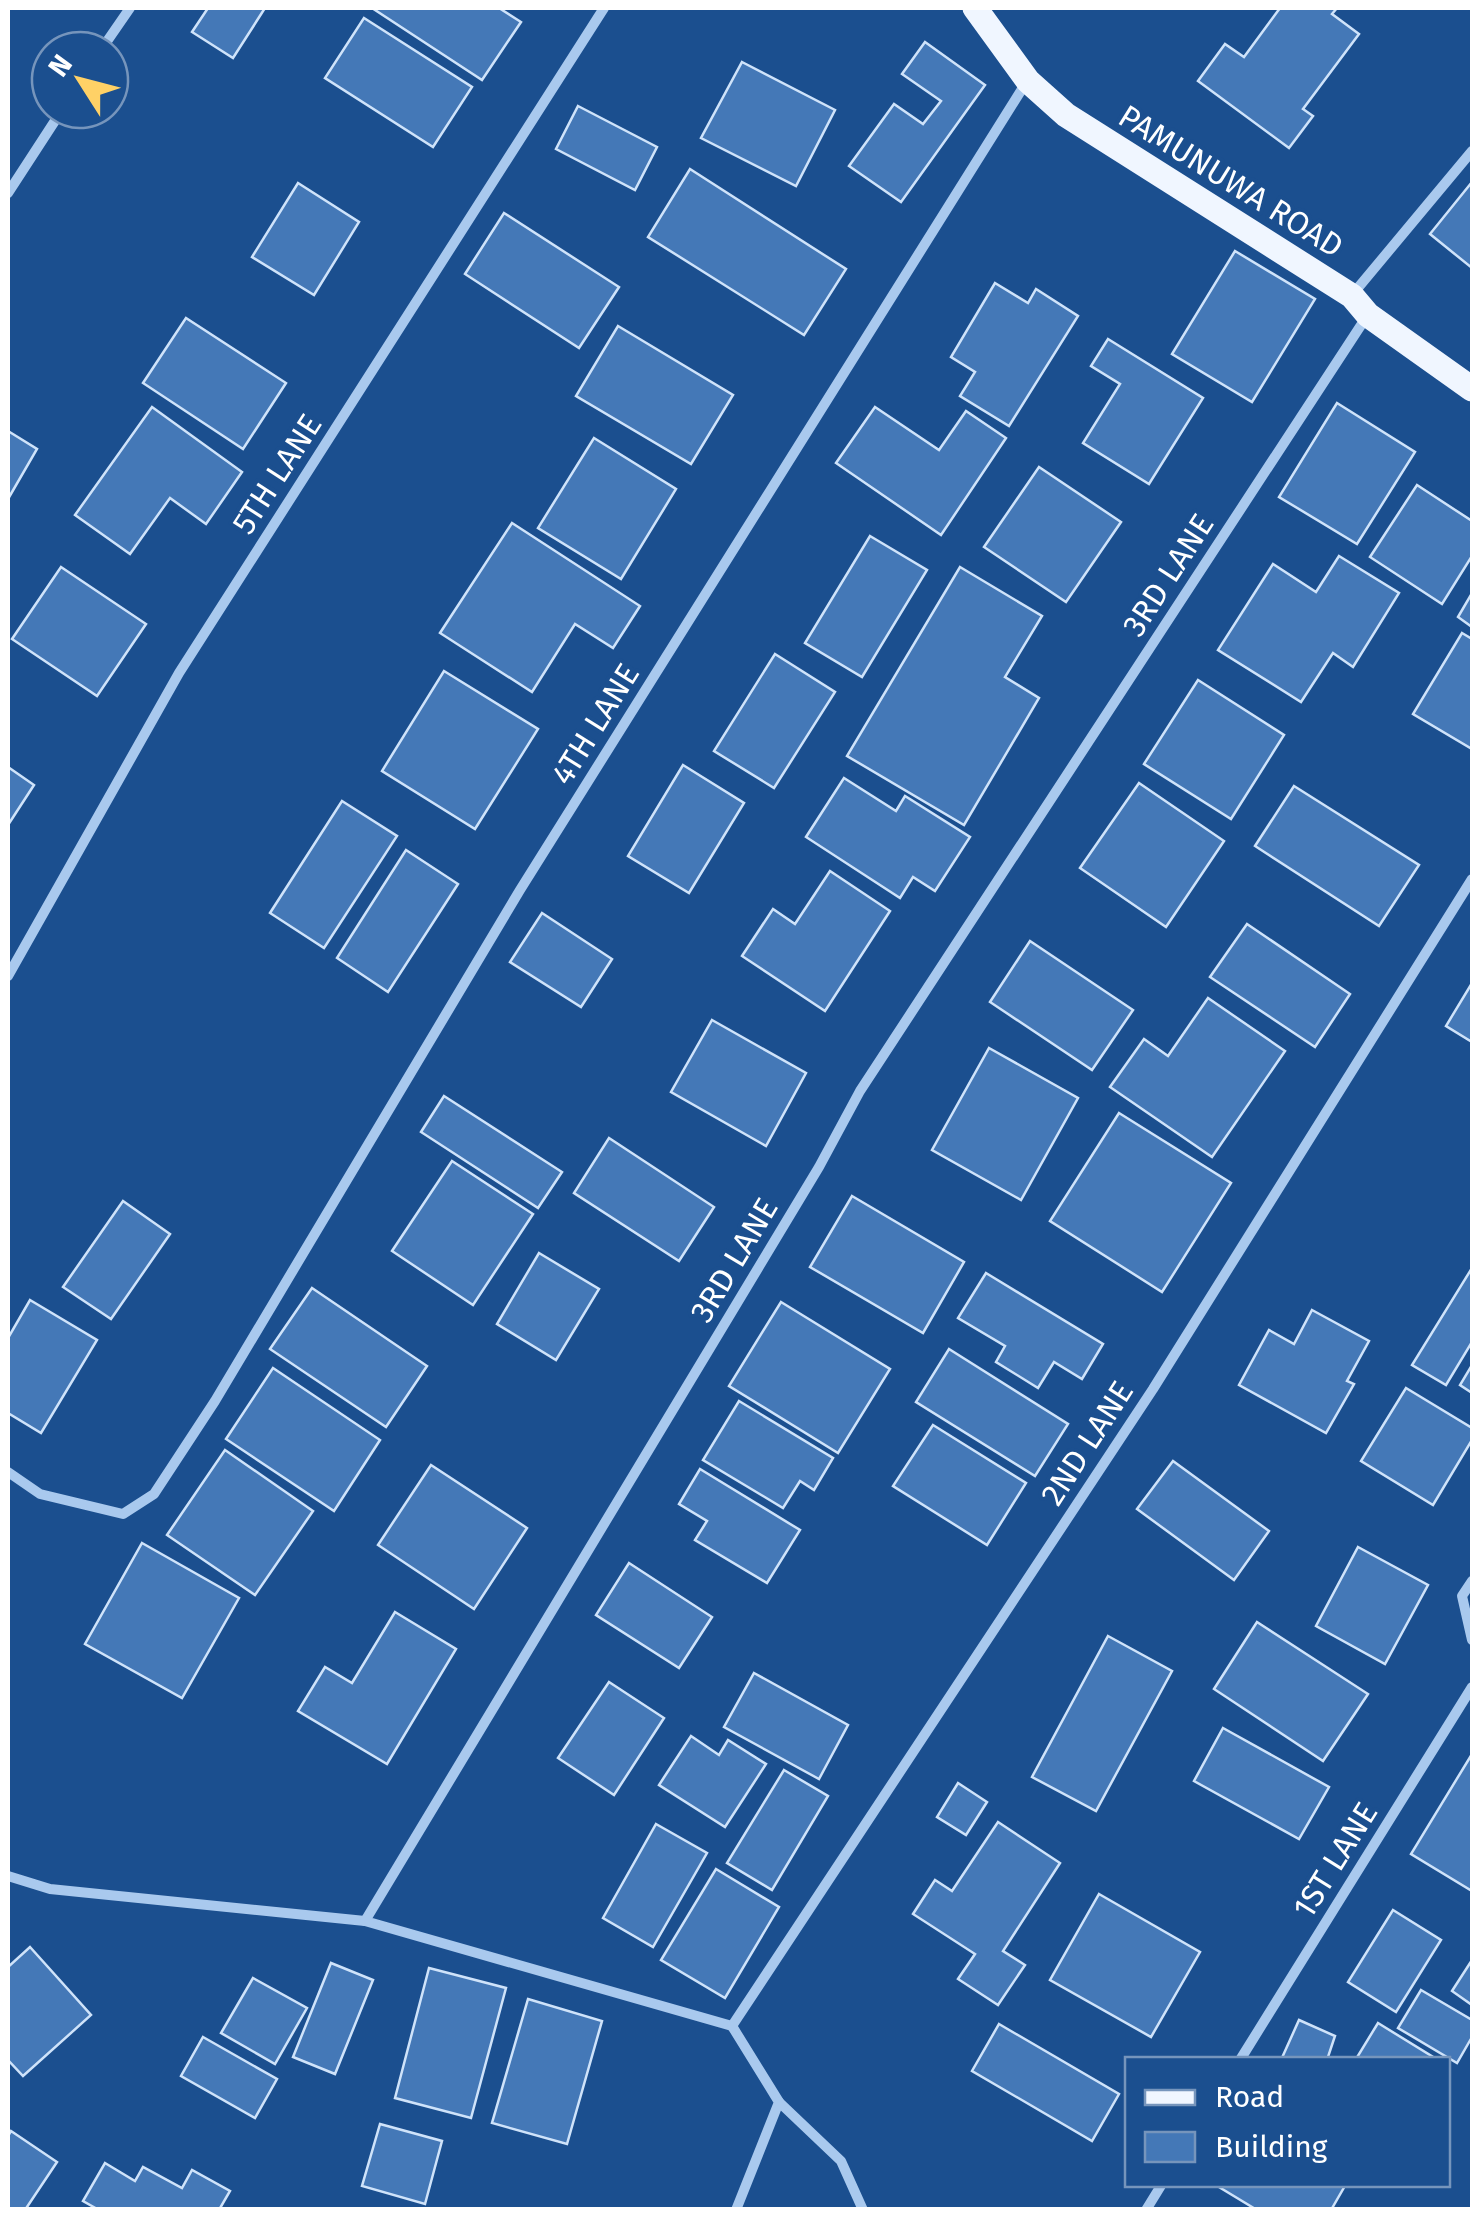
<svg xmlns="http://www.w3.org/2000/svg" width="1480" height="2217" viewBox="0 0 1480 2217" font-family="'Fira Sans',sans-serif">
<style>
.building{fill:#4478b7;stroke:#cfe3fa;stroke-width:2.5}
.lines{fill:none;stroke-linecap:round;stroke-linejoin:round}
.street{stroke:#a9c9ee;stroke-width:10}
.primary{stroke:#f0f6ff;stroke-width:25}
.labels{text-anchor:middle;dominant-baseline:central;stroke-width:8;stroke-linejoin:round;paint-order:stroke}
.street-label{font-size:32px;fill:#fff;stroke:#1b4f8f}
</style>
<rect width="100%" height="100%" fill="#1b4f8f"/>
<!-- building -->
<g class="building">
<polygon points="208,8 265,8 233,58 192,32"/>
<polygon points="372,8 499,8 521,22 482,80"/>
<polygon points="1280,8 1337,8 1332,14 1359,34 1303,109 1313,116 1289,148 1198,81 1225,44 1244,57"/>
<polygon points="364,18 472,87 433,147 325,78"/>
<polygon points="925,42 985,85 901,202 849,166 894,104 923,124 941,101 902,74"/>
<polygon points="742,62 835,110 796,186 701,138"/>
<polygon points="578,106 657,147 635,190 556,149"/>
<polygon points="690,169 846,269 804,335 648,237"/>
<polygon points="1472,182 1472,268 1430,234"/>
<polygon points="298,183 359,222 314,295 252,257"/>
<polygon points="504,213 619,287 579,348 465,274"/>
<polygon points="1235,251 1315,299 1252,402 1172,354"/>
<polygon points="995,283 1028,303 1036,289 1078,316 1009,426 960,396 975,372 951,357"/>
<polygon points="186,318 286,383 243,449 143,383"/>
<polygon points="618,326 733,395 691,464 576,396"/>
<polygon points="1108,339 1203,398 1149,484 1083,443 1120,384 1091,366"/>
<polygon points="1337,403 1415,452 1357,544 1279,497"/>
<polygon points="152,407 242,472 206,524 170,498 130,554 75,515"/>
<polygon points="875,407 939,450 966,411 1006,438 941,535 836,463"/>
<polygon points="8,431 37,449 8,499"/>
<polygon points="594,438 676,489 621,579 538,528"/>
<polygon points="1039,467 1121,522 1066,602 984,547"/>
<polygon points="1417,485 1472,521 1472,556 1442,604 1370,557"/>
<polygon points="512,523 640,606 613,648 575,624 532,692 440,633"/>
<polygon points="870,536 927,570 862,677 805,643"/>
<polygon points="1339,556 1399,593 1353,667 1333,653 1301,702 1218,650 1273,564 1316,592"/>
<polygon points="61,567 146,624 97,696 12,639"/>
<polygon points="960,567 1042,616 1005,677 1039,698 964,825 847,756"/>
<polygon points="1472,593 1472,627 1458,617"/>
<polygon points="1462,633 1472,639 1472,749 1413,714"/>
<polygon points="775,654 835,692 774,788 714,751"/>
<polygon points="444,671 538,729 475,829 382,771"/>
<polygon points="1198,680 1284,735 1231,819 1144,764"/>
<polygon points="683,765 744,803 689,893 628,856"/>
<polygon points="8,767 34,785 8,825"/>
<polygon points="844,778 896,811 905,796 970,837 935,891 913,877 900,898 806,837"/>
<polygon points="1139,783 1224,841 1166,927 1080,868"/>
<polygon points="1294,786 1419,865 1379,926 1255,846"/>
<polygon points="342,801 397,836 324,948 270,913"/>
<polygon points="406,850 458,884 388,992 337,958"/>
<polygon points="830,871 890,911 825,1011 742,956 773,909 795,924"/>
<polygon points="542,913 612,959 581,1007 510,962"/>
<polygon points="1247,924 1350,994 1315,1047 1210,977"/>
<polygon points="1030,941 1133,1010 1092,1070 990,1002"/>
<polygon points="1472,983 1472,1042 1446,1026"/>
<polygon points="1208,998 1285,1051 1212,1157 1110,1087 1144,1039 1168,1056"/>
<polygon points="712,1020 806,1073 766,1146 671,1092"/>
<polygon points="989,1048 1078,1098 1021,1200 932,1150"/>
<polygon points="444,1096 562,1172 538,1208 421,1132"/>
<polygon points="1119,1113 1231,1183 1162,1292 1050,1221"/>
<polygon points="609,1138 714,1207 679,1261 574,1193"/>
<polygon points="452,1161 533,1214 473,1305 392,1251"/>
<polygon points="852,1196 964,1262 923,1333 810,1267"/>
<polygon points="123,1201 170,1234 111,1319 63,1287"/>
<polygon points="539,1253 599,1289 556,1360 497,1324"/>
<polygon points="1472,1268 1472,1342 1446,1385 1412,1365"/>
<polygon points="986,1273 1103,1344 1082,1379 1054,1362 1038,1388 996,1362 1005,1346 958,1318"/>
<polygon points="312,1288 427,1366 386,1427 270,1349"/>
<polygon points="30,1300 97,1340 41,1433 8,1413 8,1338"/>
<polygon points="781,1302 890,1369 838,1453 729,1386"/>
<polygon points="1312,1310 1369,1341 1347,1381 1354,1384 1326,1433 1239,1385 1269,1330 1294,1344"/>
<polygon points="949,1349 1068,1424 1035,1476 916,1402"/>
<polygon points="1472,1365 1472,1393 1460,1385"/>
<polygon points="273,1368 380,1440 334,1511 226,1439"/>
<polygon points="1406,1388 1472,1428 1472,1440 1433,1505 1361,1461"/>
<polygon points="739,1401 833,1458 814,1490 800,1481 783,1508 703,1460"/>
<polygon points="933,1425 1026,1483 987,1545 893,1486"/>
<polygon points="225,1450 313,1511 255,1595 167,1535"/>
<polygon points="1173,1461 1269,1531 1234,1580 1137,1509"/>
<polygon points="431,1465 527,1528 474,1609 378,1545"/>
<polygon points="700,1469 800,1530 767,1583 695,1540 707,1521 679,1504"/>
<polygon points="142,1543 239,1598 182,1698 85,1644"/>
<polygon points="1358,1547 1428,1585 1385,1664 1316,1626"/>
<polygon points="629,1563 712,1617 679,1668 596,1615"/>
<polygon points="395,1612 456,1649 387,1764 298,1711 325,1667 352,1683"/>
<polygon points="1257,1622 1368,1694 1323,1761 1214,1689"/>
<polygon points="1108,1636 1172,1671 1096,1811 1032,1777"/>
<polygon points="754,1673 848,1725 819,1779 724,1727"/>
<polygon points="609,1682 664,1718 614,1795 558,1758"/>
<polygon points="1223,1728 1329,1787 1299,1839 1194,1781"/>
<polygon points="691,1736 719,1755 728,1740 766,1764 725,1827 659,1785"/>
<polygon points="1472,1754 1472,1891 1411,1854"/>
<polygon points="784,1770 828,1796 772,1890 727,1863"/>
<polygon points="958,1783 987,1802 966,1835 937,1817"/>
<polygon points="998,1822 1060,1863 1003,1951 1025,1965 998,2005 958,1979 975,1954 913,1914 935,1880 952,1891"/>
<polygon points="656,1824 707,1853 653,1947 603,1918"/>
<polygon points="716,1869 779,1907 725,1998 661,1960"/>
<polygon points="1099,1894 1200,1952 1151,2037 1050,1980"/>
<polygon points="1393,1910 1441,1940 1396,2012 1348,1982"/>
<polygon points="30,1947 91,2015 23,2076 8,2060 8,1967"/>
<polygon points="1472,1960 1472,2005 1452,1991"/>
<polygon points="331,1963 373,1980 335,2074 293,2057"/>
<polygon points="429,1968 506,1988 471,2118 395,2098"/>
<polygon points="253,1978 307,2008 275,2064 221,2033"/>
<polygon points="1421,1990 1472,2020 1472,2037 1457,2063 1398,2028"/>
<polygon points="528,1999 602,2021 567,2144 492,2123"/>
<polygon points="1299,2020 1335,2036 1327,2060 1281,2060"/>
<polygon points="1378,2023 1438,2060 1356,2059"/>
<polygon points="999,2024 1119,2094 1092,2141 972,2071"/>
<polygon points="203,2037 277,2079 255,2118 181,2076"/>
<polygon points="380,2124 442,2141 425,2204 362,2186"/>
<polygon points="11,2131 57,2162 25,2210 8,2210 8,2136"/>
<polygon points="105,2163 135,2181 143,2167 182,2188 192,2170 230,2191 219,2210 99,2210 83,2201"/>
<polygon points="1214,2184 1346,2184 1331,2210 1257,2210"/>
</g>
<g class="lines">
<!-- street -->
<g class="street">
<polyline points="101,50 130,8"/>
<polyline points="8,193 62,110"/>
<polyline points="1352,295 1472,151"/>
<polyline points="8,976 179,673 604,8"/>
<polyline points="8,1472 40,1494 123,1514 154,1494 215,1401 520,890 1027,81"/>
<polyline points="1472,1581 1462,1596 1472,1640"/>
<polyline points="8,1876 50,1889 365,1921"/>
<polyline points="732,2026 365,1921 819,1167 860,1091 1367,316"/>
<polyline points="732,2026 1153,1389 1472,879"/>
<polyline points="732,2026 779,2102 736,2210"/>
<polyline points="1240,2060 1472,1687"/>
<polyline points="779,2102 841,2161 863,2210"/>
<polyline points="1146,2210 1162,2184"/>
</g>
<!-- primary -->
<polyline class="primary" points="975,8 1028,81 1066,115 1352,296 1368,315 1472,389"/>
</g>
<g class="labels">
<!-- street labels -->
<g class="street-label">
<text transform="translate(1231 181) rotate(32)">PAMUNUWA ROAD</text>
<text transform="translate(277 474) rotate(-57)">5TH LANE</text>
<text transform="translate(1168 575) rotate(-57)">3RD LANE</text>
<text transform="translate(595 724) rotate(-58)">4TH LANE</text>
<text transform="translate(734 1260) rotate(-59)">3RD LANE</text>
<text transform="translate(1087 1443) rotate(-57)">2ND LANE</text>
<text transform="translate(1335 1860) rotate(-58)">1ST LANE</text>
</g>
</g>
<!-- border -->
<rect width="1480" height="2217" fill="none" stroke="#ffffff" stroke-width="20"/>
<!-- legend -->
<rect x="1125" y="2057" width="325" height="130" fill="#1b4f8f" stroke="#7695bc" stroke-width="2.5"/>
<rect x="1145" y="2090" width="50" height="15" fill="#f0f6ff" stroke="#7695bc" stroke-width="2.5"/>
<text x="1215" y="2107" font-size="30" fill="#ffffff">Road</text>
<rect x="1145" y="2132" width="50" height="30" fill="#4478b7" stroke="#7695bc" stroke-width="2.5"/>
<text x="1215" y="2157" font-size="30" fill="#ffffff">Building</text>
<!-- north arrow -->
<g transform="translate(80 80) rotate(306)"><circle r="48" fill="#1b4f8f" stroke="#7695bc" stroke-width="2.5"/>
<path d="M0-8L18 38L0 25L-18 38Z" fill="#ffd166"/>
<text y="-15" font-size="28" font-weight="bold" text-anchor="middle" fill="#ffffff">N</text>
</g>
</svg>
